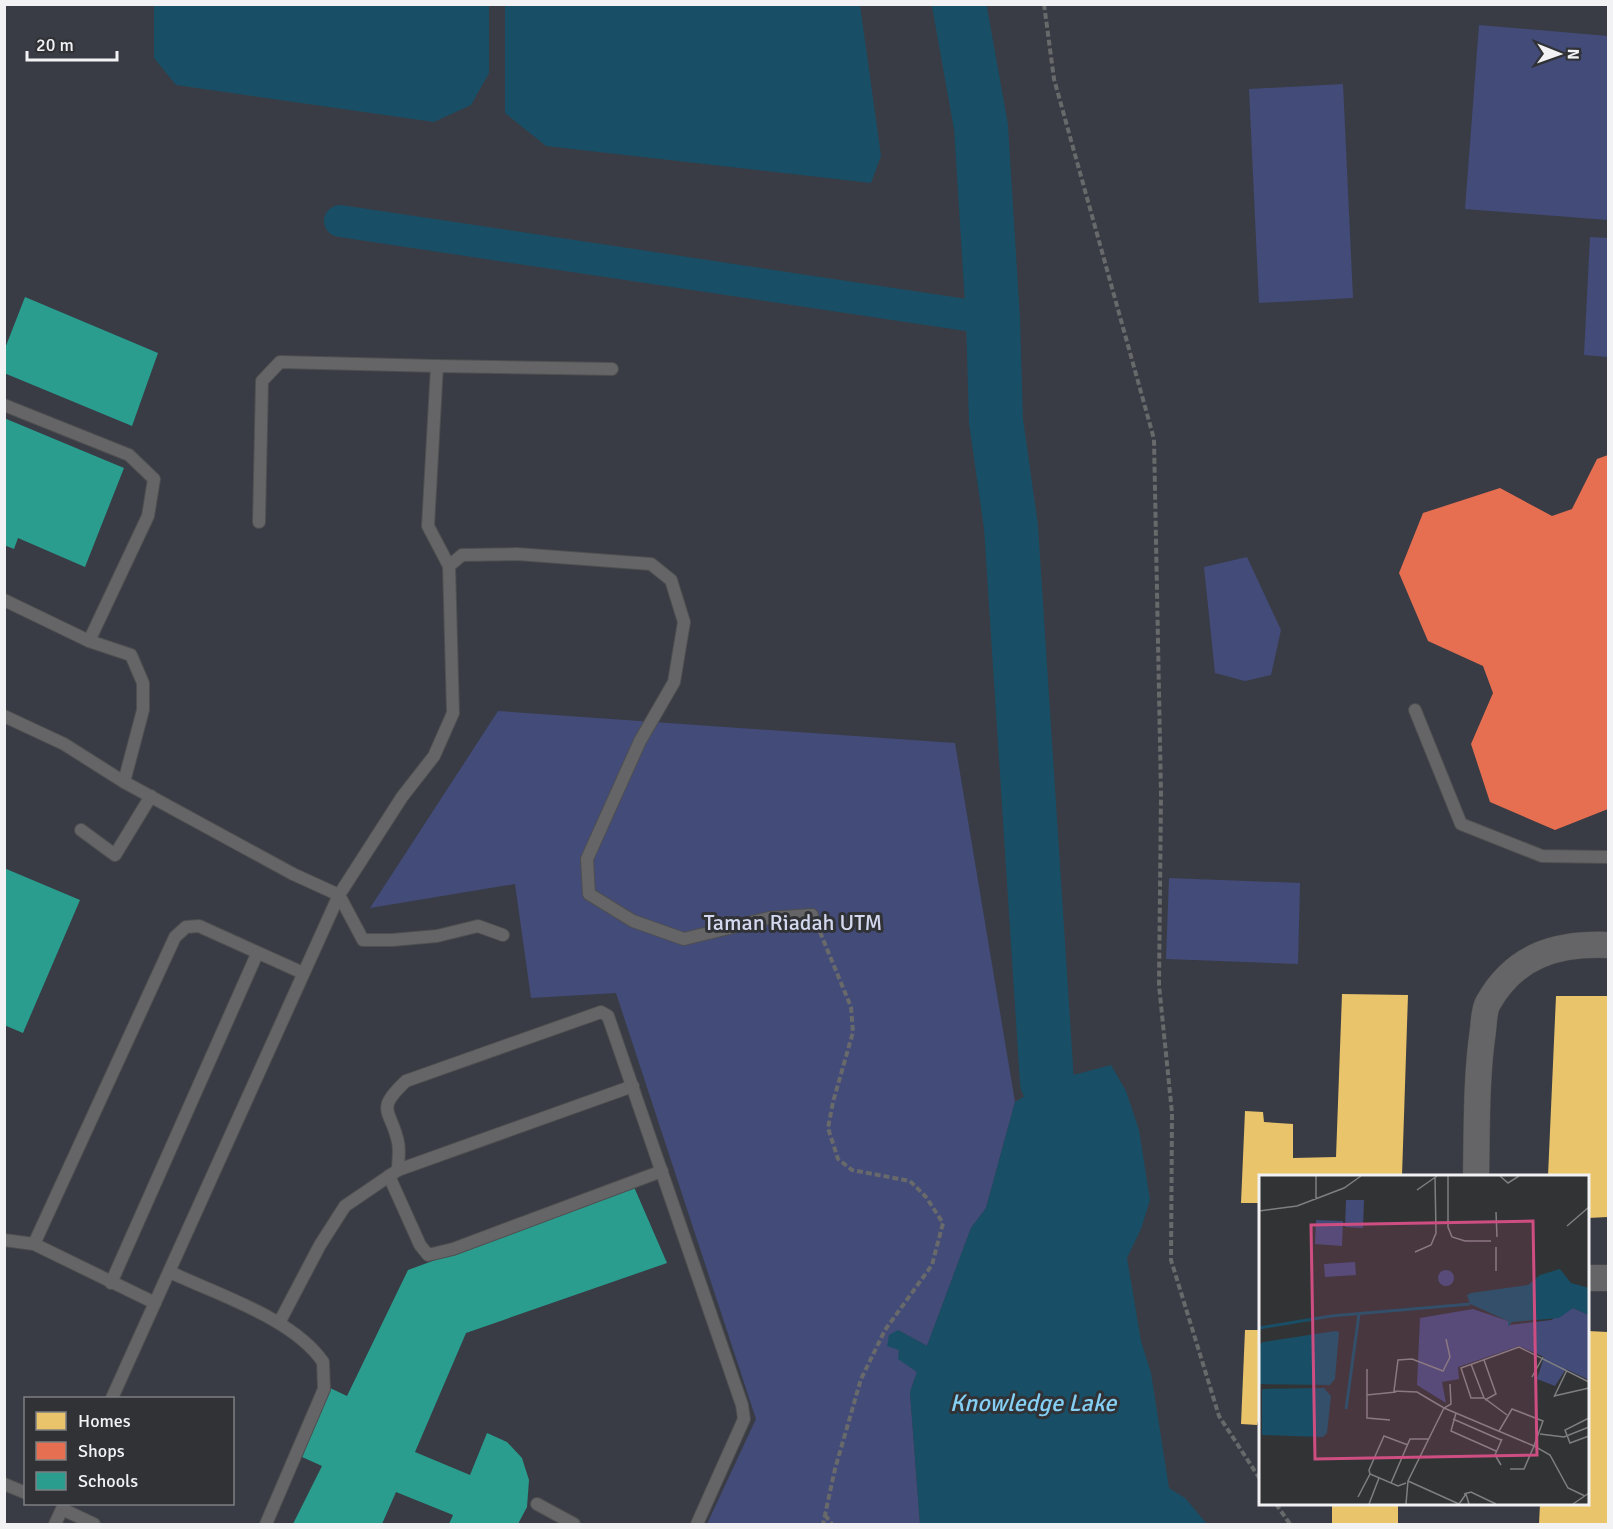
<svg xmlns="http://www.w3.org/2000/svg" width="1613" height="1529" viewBox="0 0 1613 1529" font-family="Signika,sans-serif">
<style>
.built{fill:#393c44;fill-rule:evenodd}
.green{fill:#434b79}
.water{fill:#194f66}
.homes{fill:#e9c46a}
.shops{fill:#e76f51}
.schools{fill:#2a9d8f}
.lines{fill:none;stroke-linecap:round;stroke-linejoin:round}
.canal{stroke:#194f66;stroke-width:32}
.river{stroke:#194f66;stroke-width:54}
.service-casing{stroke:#4e4f50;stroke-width:14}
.minor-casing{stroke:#4e4f50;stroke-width:27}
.path{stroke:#68696a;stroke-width:4;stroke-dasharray:6 3;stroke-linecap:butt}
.service{stroke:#656567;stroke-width:12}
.minor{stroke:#656567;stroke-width:26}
.labels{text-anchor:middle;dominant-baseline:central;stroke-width:6;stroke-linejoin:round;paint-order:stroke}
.park-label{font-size:22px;fill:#d3d8ee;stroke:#313236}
.water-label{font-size:24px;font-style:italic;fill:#84cff3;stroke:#313236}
.inset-river{fill:none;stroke:#194f66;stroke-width:3}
.inset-road{fill:none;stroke:#7f7f82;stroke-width:1.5}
.view{fill:#ce4e82;fill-opacity:0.15;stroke:#ce4e82;stroke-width:3}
.inset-edge{fill:none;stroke:#f2f2f5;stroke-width:3}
</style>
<rect width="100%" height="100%" fill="#323335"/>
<!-- built -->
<path class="built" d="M5 5H1608V1524H5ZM1260 1176H1588V1504H1260ZM26 1398H232V1504H26Z"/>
<!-- green -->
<g class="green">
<polygon points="1479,25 1608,36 1608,220 1465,209"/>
<polygon points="1343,84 1353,298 1259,303 1249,89"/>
<polygon points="1590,237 1608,238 1608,357 1584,355"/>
<polygon points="1247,557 1281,630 1271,675 1245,681 1215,673 1204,567"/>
<polygon points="498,711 955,743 1015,1102 986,1208 971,1228 927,1346 898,1330 899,1359 917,1372 910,1392 920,1524 707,1524 756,1419 616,993 531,998 515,884 370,908"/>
<polygon points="1169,878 1300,883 1298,964 1166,959"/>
</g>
<!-- water -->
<g class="water">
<polygon points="154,5 489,5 489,73 471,105 434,122 176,85 154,58"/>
<polygon points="505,5 860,5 881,156 871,183 546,146 505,113"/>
<polygon points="1111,1065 1126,1091 1139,1130 1150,1200 1141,1229 1127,1258 1141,1341 1151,1373 1169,1488 1185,1498 1207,1524 920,1524 910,1392 917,1372 898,1359 899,1350 887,1346 889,1335 898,1330 927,1346 971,1228 986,1208 1015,1102 1047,1082"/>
</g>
<!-- homes -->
<g class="homes">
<polygon points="1342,994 1408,995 1402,1176 1260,1176 1260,1203 1241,1203 1245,1111 1263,1112 1264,1122 1293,1124 1293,1158 1336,1157"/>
<polygon points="1556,996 1608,996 1608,1217 1588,1218 1588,1176 1548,1176"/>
<polygon points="1245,1330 1260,1330 1260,1415 1257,1425 1241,1424"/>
<polygon points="1588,1331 1608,1332 1608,1524 1539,1524 1540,1504 1588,1504"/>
<rect x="1332" y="1504" width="66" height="20"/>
</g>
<!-- shops -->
<polygon class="shops" points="1608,455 1608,809 1555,830 1490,802 1471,744 1493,693 1483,666 1428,641 1399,573 1423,513 1500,488 1552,516 1572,509 1597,459"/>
<!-- schools -->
<g class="schools">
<polygon points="25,297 158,353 132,426 4,373 4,351"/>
<polygon points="4,418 124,468 85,567 18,538 14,549 4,545"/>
<polygon points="4,868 80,900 23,1033 4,1025"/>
<polygon points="634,1187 667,1263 466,1333 415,1452 470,1475 487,1433 507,1442 522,1458 529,1480 527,1507 518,1524 449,1524 453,1515 396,1492 382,1524 293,1524 322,1466 302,1457 328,1387 347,1396 408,1270"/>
</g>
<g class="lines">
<!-- canal -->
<polyline class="canal" points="340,221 993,319"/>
<!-- river -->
<polyline class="river" points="959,4 981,127 993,319 996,421 1011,527 1047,1082"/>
<!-- service casing -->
<g class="service-casing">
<g id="service">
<polyline points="4,405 129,455 154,479 148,516 89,641"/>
<polyline points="259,522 262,381 280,362 437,366"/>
<polyline points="449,566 428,526 437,366 612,369"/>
<polyline points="4,600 89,641 131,655 143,683 143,710 124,782"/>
<polyline points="1415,710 1461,824 1542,856 1608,857"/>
<polyline points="4,716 64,744 124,782 293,874 339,895 363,940 392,940 437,936 478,926 503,935"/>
<polyline points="81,830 115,855 151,796"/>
<polyline points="398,1170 633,1086"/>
<polyline points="389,1176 420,1245 428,1255 453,1249 662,1171"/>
<polyline points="4,1240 34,1244 155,1303"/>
<polyline points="34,1244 175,937 186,927 199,926 303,973"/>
<path d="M170 1272C218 1295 293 1318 323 1362L324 1389 266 1524"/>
<polyline points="111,1283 257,954"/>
<path d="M279 1323 320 1245 345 1206 398 1170C398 1162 400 1150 398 1142 391 1109 374 1111 406 1081L601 1012 608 1016 742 1405 744 1419 697 1524"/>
<polyline points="112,1398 339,895 402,797 434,756 453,713 449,566 462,555 517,554 651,564 671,580 684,622 674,682 640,741 587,859 589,894 633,921 684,939 769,918 812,915"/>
<polyline points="4,1484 26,1493"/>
<polyline points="537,1504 574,1524"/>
<polyline points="55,1524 62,1509 94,1524"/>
</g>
</g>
<!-- minor casing -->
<g class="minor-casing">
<g id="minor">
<path d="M1476 1176C1477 1127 1476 1078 1483 1030 1484 1021 1484 1010 1488 1003 1515 955 1557 943 1608 945"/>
<polyline points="1588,1278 1608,1278"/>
</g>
</g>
<!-- path -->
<g class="path">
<polyline points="1044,4 1054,79 1154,439 1161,794 1159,985 1172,1113 1171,1260 1219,1416 1260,1479"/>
<polyline points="820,932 851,1007 853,1032 833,1102 828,1128 838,1159 852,1170 910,1181 926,1197 943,1223 932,1265 885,1330 861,1379 835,1469 823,1524"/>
<polyline points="1276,1504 1290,1524"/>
<polyline points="825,1515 832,1524"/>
</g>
<!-- service -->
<use href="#service" class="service"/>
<!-- minor -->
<use href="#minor" class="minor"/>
</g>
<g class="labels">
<!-- park labels -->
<g class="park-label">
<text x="793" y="922">Taman Riadah UTM</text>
</g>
<!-- water labels -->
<g class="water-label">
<text x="1033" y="1403">Knowledge Lake</text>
</g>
</g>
<!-- overview -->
<g transform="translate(1259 1175)">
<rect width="330" height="330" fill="#323335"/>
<path d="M87 25H105L104 53 86 52ZM57 45 84 46 83 71 56 69ZM96 87 97 100 66 102 65 89ZM179 103a8 8 0 1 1 16 0a8 8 0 1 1-16 0ZM314 133 330 140V205L307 194 296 211 278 204 285 182 260 171 199 192 200 204 183 207 187 228 158 210 161 143 214 134 249 146 250 150 292 145Z" fill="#434b79"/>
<path d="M301 94 312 108 330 113V140L314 133 300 143 253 147 249 152V146L211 129 208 120 212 118 269 110 281 100ZM76 156 80 157 76 204 71 210 0 209V170L4 167ZM65 213 72 221 68 258 64 262 3 260V214Z" fill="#194f66"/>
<path class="inset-river" d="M0 153 72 141 211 129M87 234 100 139"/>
<path class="inset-road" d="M57 1V24M189 1V52L193 62 206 66H232M241 1 249 8 260 1M158 15 178 1M0 36 38 31 85 13 102 1M237 37 238 62M308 51 330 32M237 72V96M156 77 172 70 177 58 176 2M187 164 191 182 184 196 153 184 139 185 135 216 158 217 185 233 275 271 265 294H251M225 185 237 219 226 225M212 189 225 223M108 194V220L137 217M273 202 284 182M108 220V243L131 245M295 221 330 213M295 222 308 195M197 238 192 256 237 276M248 240 225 223H212L202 193 260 172 330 207M330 243 306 255 311 268 330 261M194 244 242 265M240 256 253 234 284 246 275 271 291 280 309 313 326 321M281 259 305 262 330 252M242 290 236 280 243 264M149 306 200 329M132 308 151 264H169M147 308 139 311 111 299 110 295 125 261 149 270M205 319 212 317 237 329M99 322 111 299M110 329 120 303M147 329 149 306 185 233 192 229 191 209M200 329 207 319 210 329M314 329 330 318"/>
<path class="view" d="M274 46 278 280 56 284 52 50Z"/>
<rect width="330" height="330" class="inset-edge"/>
</g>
<!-- border -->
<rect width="1613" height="1529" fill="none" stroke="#f2f2f5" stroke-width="12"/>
<!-- legend -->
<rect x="24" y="1397" width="210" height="108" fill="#313236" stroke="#7e7f82" stroke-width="1.5"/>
<rect x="36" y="1412" width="30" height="18" fill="#e9c46a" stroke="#7e7f82" stroke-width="1.5"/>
<text x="78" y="1427" font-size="18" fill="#f2f2f5">Homes</text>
<rect x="36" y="1442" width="30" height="18" fill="#e76f51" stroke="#7e7f82" stroke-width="1.5"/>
<text x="78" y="1457" font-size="18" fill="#f2f2f5">Shops</text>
<rect x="36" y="1472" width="30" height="18" fill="#2a9d8f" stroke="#7e7f82" stroke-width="1.5"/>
<text x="78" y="1487" font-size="18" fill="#f2f2f5">Schools</text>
<!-- north arrow -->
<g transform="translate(1559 54) rotate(91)" stroke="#313236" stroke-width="4.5" paint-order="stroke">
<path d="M0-4.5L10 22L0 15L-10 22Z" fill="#f2f2f5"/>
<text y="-9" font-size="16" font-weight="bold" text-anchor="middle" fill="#f2f2f5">N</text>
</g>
<!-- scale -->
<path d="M27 51v9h90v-9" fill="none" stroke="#f2f2f5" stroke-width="3"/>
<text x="36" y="51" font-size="18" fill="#f2f2f5" stroke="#313236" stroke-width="4.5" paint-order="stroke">20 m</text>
</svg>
